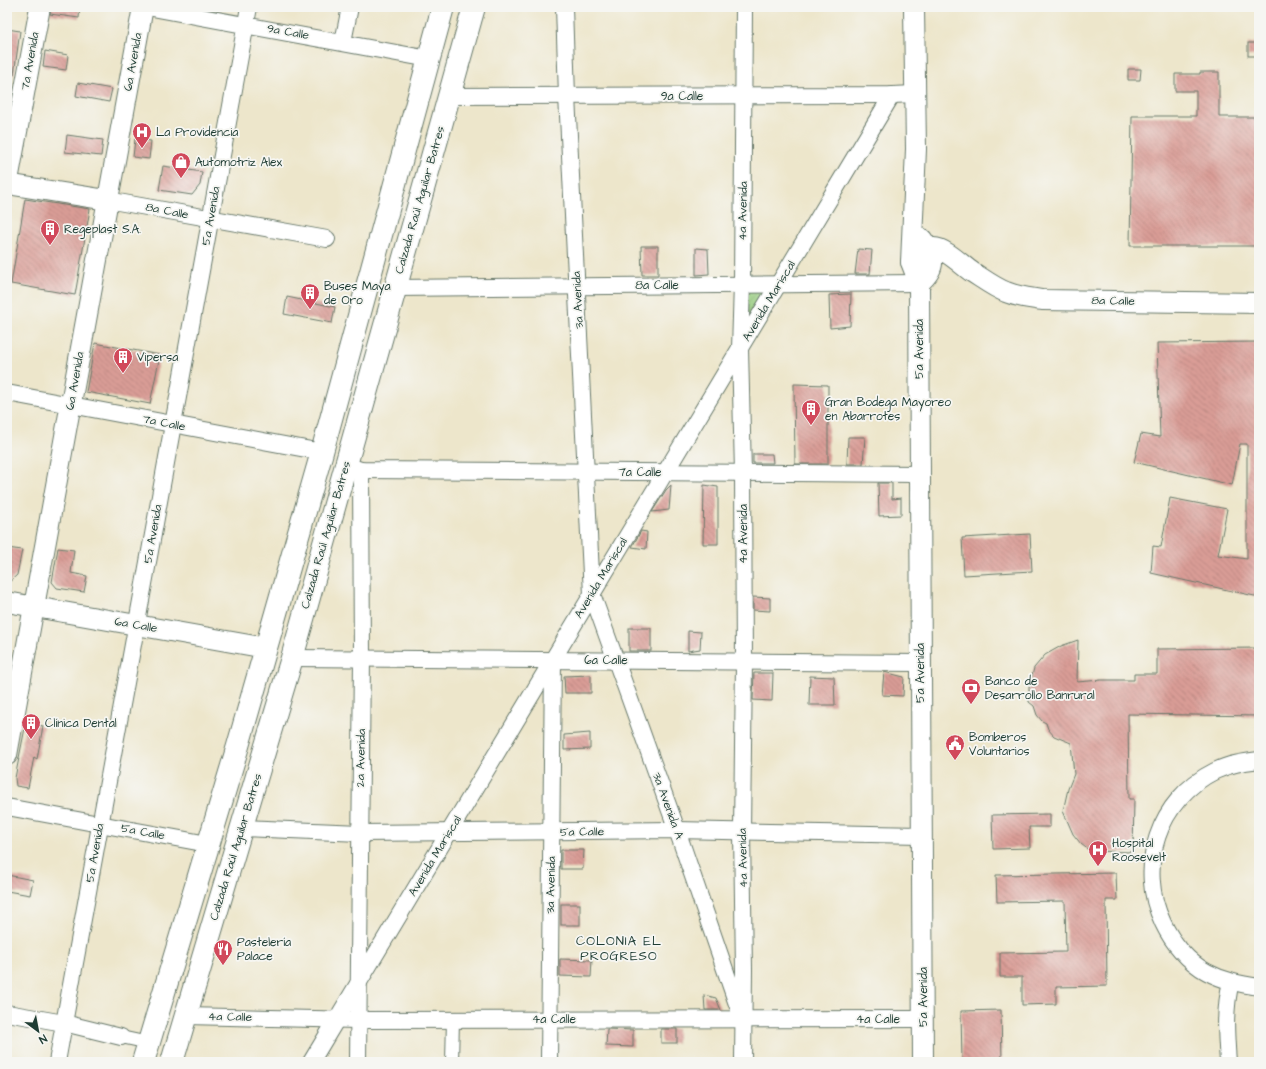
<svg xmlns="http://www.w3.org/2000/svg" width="1266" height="1069" viewBox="0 0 1266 1069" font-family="'Architects Daughter',sans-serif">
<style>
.garden{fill:url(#garden-furrows);stroke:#5a8459}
.building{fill:url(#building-back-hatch)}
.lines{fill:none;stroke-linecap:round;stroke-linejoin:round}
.pedestrian-casing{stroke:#677869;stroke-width:14}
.minor-casing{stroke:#677869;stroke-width:18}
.tertiary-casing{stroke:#677869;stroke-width:22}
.trunk-casing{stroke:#677869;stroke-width:24}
.pedestrian{stroke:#fff;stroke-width:12}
.minor{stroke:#fff;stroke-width:16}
.tertiary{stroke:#fff;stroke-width:20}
.trunk{stroke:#fff;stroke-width:22}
.labels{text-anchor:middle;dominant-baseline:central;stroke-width:3.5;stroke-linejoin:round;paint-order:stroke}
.street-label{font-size:12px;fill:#1f3d34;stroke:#f6f6f2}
.poi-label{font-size:12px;fill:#1f3d34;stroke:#f6f6f2;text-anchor:start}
.neighbourhood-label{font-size:13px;letter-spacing:1px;fill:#1f3d34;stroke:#f6f6f2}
</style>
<defs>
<pattern id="garden-furrows" width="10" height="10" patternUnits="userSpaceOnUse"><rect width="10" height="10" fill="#96cc7e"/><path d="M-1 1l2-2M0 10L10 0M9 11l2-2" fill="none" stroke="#7aa768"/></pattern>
<pattern id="building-back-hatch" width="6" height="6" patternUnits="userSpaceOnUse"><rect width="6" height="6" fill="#da9d96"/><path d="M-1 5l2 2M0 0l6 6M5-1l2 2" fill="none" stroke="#b0817b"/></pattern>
</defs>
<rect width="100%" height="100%" fill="#f6f6f2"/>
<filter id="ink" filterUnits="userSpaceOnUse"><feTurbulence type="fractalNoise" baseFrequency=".025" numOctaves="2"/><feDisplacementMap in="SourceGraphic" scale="8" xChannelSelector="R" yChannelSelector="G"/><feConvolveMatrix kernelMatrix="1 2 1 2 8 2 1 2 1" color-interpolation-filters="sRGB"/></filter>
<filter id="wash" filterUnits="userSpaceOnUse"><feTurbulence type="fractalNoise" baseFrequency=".012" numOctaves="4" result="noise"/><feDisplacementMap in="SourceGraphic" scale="16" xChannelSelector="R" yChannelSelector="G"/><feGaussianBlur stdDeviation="0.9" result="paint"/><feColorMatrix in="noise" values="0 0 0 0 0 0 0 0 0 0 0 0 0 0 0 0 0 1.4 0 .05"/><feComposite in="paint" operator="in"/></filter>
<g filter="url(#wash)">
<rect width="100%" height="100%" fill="#ede6cb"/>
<!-- garden -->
<polygon class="garden" points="745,287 777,289 749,334"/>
<g id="blocks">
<!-- building -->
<g class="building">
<polygon points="51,7 80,7 79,18 50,14"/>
<polygon points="7,29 20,31 14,75 7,74"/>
<rect x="1248" y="43" width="11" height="13"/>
<polygon points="45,51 68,55 66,70 43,67"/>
<polygon points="1128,69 1141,69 1140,80 1128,80"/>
<polygon points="1200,72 1219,72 1219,117 1259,117 1259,246 1130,246 1132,116 1196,116 1196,91 1175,91 1175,74 1200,74"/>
<polygon points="78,83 112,89 109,102 76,96"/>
<polygon points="67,135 103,140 101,156 65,152"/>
<polygon points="135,139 151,141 149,159 133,157"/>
<polygon points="163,166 202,172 200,185 192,195 159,190"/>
<polygon points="25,199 90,209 75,295 11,284"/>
<polygon points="641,246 658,246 658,275 642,275"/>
<polygon points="696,248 708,249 709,274 696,275"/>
<polygon points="858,249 872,250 870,274 855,274"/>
<polygon points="851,294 850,326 830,328 829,295"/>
<polygon points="287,297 335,307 332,323 284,314"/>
<polygon points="1259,342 1259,597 1151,573 1153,546 1161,547 1170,498 1227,509 1218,555 1247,559 1247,444 1240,444 1232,485 1134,462 1141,434 1160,437 1157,343"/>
<polygon points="95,343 160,355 150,404 86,392"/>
<polygon points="794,384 828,385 828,464 795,464"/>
<polygon points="848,437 865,437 863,464 847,464"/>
<polygon points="753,454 772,454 773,463 753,463"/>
<polygon points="878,483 892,483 892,499 901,498 901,515 879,516"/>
<polygon points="671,485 669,510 652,512 666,490"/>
<polygon points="704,485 718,487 718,544 703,544"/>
<polygon points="641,531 647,532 646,549 632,547"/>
<polygon points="1030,534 1032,571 964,575 962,538"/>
<polygon points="7,548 22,550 17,575 7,584"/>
<polygon points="58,548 74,550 71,573 87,576 84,592 57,588 52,582"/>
<polygon points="753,597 770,598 770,611 753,610"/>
<rect x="629" y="628" width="22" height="23"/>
<polygon points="688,631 701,632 700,649 688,651"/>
<polygon points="1078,640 1077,682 1101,680 1134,680 1134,674 1157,674 1157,649 1259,648 1259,716 1128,714 1129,799 1134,799 1133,852 1090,851 1081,844 1073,834 1063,811 1068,789 1074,774 1071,743 1054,736 1048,729 1046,723 1042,721 1037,715 1034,706 1029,702 1029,688 1034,668 1045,655 1061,646"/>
<polygon points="884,672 904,677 903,696 882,695"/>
<polygon points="754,673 773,673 772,701 753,700"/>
<polygon points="591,675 591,693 565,693 564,676"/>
<polygon points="810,676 834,677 835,705 809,705"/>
<polygon points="26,723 43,726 37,759 34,757 28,788 16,786 15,778"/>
<polygon points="590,733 590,749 564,750 564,735"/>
<polygon points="1050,814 1050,827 1029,827 1030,848 993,849 992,815"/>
<polygon points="561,850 584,850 583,869 561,869"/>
<polygon points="1116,873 1117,900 1106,900 1107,986 1056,987 1056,1004 1022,1005 1022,977 1000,977 1000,953 1066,952 1065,901 997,902 996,875"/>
<polygon points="7,875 33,880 30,895 7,891"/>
<rect x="561" y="904" width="19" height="21"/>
<polygon points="560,959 592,960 591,977 560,976"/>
<polygon points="704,995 716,998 721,1010 705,1010"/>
<polygon points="1001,1010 1002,1061 962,1062 961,1011"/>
<polygon points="607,1029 633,1030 633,1047 606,1046"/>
<rect x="661" y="1029" width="16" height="14"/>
</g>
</g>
</g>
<g filter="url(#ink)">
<use href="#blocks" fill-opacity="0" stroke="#677869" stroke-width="1"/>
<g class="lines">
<!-- pedestrian casing -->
<g class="pedestrian-casing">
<g id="pedestrian">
<polyline points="121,1037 149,1043"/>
<polyline points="452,1062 453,1019"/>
</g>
</g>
<!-- minor casing -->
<g class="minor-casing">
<g id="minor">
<polyline points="147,7 429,59"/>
<polyline points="564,7 567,96 592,594 677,830 739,1010"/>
<polyline points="343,42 350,7"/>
<polyline points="450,96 892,95 915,94"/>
<polyline points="107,200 327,239"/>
<polyline points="395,288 919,283"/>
<polyline points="7,393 322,452"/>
<polyline points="352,467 361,470 919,474"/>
<polyline points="292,658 920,663"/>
<path d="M1259 760C1244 762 1229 764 1215 771 1158 799 1136 867 1163 923 1172 942 1188 962 1207 972 1224 981 1240 984 1259 987"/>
<polyline points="7,807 208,844"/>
<polyline points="242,828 360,833 677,830 921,835"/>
<polyline points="7,1013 64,1023 121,1037"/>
<polyline points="186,1016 358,1020 923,1019"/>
<polyline points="57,1062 249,7"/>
<polyline points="311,1062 892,95"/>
<polyline points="358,1062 362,658 361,470"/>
<polyline points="549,1062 553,660"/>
<polyline points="743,1062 744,970 742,832 744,662 743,473 740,349 742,284 744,7"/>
<path d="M1228 1062C1226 1035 1224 1009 1231 982"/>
</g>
</g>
<!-- tertiary casing -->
<g class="tertiary-casing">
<g id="tertiary">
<polyline points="914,7 916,149 911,262 919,283 923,1062"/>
<polyline points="7,184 107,200"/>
<polyline points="7,186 40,7"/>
<path d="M911 262C917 257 925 247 934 248 945 248 963 266 972 272 983 279 995 288 1006 292 1018 297 1030 298 1042 300L1259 303"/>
<path d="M919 283C937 268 935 256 922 239"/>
<polyline points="7,602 266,648"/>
<polyline points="7,755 143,7"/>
</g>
</g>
<!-- trunk casing -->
<g class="trunk-casing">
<g id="trunk">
<polyline points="143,1062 238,746 322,452 443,7"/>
<polyline points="172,1062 292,658 474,7"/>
</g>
</g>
<!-- pedestrian -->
<use href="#pedestrian" class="pedestrian"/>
<!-- minor -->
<use href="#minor" class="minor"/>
<!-- tertiary -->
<use href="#tertiary" class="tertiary"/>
<!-- trunk -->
<use href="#trunk" class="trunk"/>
</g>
</g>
<!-- icons -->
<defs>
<g id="hospital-pin" transform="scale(1)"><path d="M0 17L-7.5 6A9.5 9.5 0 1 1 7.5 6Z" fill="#d1495b" stroke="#f6f6f2"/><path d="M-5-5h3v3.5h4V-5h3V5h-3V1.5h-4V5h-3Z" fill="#fff"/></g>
<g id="shop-pin" transform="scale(1)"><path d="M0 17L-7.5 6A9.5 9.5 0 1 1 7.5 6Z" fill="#d1495b" stroke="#f6f6f2"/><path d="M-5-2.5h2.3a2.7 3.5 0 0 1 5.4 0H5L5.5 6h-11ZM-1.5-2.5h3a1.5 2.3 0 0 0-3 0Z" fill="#fff"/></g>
<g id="building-pin" transform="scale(1)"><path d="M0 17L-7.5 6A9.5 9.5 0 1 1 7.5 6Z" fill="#d1495b" stroke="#f6f6f2"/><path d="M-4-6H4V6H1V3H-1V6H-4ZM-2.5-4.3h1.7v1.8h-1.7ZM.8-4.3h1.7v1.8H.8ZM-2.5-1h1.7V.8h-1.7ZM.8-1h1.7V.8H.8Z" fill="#fff"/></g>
<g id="bank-pin" transform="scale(1)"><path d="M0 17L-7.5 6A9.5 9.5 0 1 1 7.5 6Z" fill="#d1495b" stroke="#f6f6f2"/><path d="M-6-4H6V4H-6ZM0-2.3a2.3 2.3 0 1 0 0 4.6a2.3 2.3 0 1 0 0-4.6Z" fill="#fff"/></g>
<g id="civic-pin" transform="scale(1)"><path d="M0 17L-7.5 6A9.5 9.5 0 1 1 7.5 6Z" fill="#d1495b" stroke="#f6f6f2"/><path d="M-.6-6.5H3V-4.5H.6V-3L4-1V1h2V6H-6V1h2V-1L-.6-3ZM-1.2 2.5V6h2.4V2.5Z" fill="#fff"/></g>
<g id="restaurant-pin" transform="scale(1)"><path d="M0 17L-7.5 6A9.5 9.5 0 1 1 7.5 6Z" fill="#d1495b" stroke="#f6f6f2"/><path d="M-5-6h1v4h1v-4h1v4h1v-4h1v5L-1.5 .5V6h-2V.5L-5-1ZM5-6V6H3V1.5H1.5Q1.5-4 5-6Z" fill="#fff"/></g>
</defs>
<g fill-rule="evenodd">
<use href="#hospital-pin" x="142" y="132"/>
<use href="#shop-pin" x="181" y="162"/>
<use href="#building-pin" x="50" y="229"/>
<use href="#building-pin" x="310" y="293"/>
<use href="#building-pin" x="123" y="357"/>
<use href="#building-pin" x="811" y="409"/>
<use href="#bank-pin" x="971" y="688"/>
<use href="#building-pin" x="31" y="723"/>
<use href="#civic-pin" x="955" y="744"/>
<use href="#hospital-pin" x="1098" y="850"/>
<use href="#restaurant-pin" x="223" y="949"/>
</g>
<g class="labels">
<!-- street labels -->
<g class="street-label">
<text transform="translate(288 32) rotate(10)">9a Calle</text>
<text transform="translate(30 61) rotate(-80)">7a Avenida</text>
<text transform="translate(133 62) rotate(-80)">6a Avenida</text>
<text x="682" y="96">9a Calle</text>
<text transform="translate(420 200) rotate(-74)">Calzada Raúl Aguilar Batres</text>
<text transform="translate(167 211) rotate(11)">8a Calle</text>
<text transform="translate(743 211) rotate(-89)">4a Avenida</text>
<text transform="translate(211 216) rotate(-80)">5a Avenida</text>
<text x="657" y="285">8a Calle</text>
<text transform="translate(578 300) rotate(-93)">3a Avenida</text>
<text transform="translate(769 301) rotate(-59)">Avenida Mariscal</text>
<text transform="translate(1113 301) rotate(1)">8a Calle</text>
<text transform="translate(919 349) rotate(-90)">5a Avenida</text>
<text transform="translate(75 381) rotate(-80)">6a Avenida</text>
<text transform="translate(164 423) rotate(11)">7a Calle</text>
<text x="640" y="472">7a Calle</text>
<text transform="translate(153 534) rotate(-80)">5a Avenida</text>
<text transform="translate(743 534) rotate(-90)">4a Avenida</text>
<text transform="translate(326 535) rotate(-74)">Calzada Raúl Aguilar Batres</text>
<text transform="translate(601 578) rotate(-59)">Avenida Mariscal</text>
<text transform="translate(136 625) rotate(10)">6a Calle</text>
<text x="606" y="660">6a Calle</text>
<text transform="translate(920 673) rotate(-90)">5a Avenida</text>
<text transform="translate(361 758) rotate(-89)">2a Avenida</text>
<text transform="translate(668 806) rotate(70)">3a Avenida A</text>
<text transform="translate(143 832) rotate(10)">5a Calle</text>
<text transform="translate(582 832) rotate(-1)">5a Calle</text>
<text transform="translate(236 847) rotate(-73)">Calzada Raúl Aguilar Batres</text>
<text transform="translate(95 853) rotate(-80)">5a Avenida</text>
<text transform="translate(435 856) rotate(-59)">Avenida Mariscal</text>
<text transform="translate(743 858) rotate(-91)">4a Avenida</text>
<text transform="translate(551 885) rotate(-89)">3a Avenida</text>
<text transform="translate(923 997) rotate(-90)">5a Avenida</text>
<text transform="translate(230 1017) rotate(1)">4a Calle</text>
<text x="554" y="1019">4a Calle</text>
<text x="878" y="1019">4a Calle</text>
</g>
<!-- poi labels -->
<g class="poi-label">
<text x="156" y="132">La Providencia</text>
<text x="195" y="162">Automotriz Alex</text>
<text x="64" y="229">Regeplast S.A.</text>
<text x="324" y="286">Buses Maya<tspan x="324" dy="14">de Oro</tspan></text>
<text x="137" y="357">Vipersa</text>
<text x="825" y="402">Gran Bodega Mayoreo<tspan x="825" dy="14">en Abarrotes</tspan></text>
<text x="985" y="681">Banco de<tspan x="985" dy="14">Desarrollo Banrural</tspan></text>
<text x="45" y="723">Clínica Dental</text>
<text x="969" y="737">Bomberos<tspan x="969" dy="14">Voluntarios</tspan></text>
<text x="1112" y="843">Hospital<tspan x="1112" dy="14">Roosevelt</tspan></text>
<text x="237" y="942">Pastelería<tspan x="237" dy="14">Palace</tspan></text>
</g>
<!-- neighbourhood labels -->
<g class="neighbourhood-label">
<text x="619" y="941">COLONIA EL<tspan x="619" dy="15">PROGRESO</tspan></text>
</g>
</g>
<!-- margin -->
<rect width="1266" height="1069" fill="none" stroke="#f6f6f2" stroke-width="24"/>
<!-- north arrow -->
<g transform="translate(38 1031) rotate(148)" stroke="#f6f6f2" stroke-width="3" paint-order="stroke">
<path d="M0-3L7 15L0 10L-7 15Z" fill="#1f3d34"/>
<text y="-6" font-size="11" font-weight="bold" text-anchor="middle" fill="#1f3d34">N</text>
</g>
</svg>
